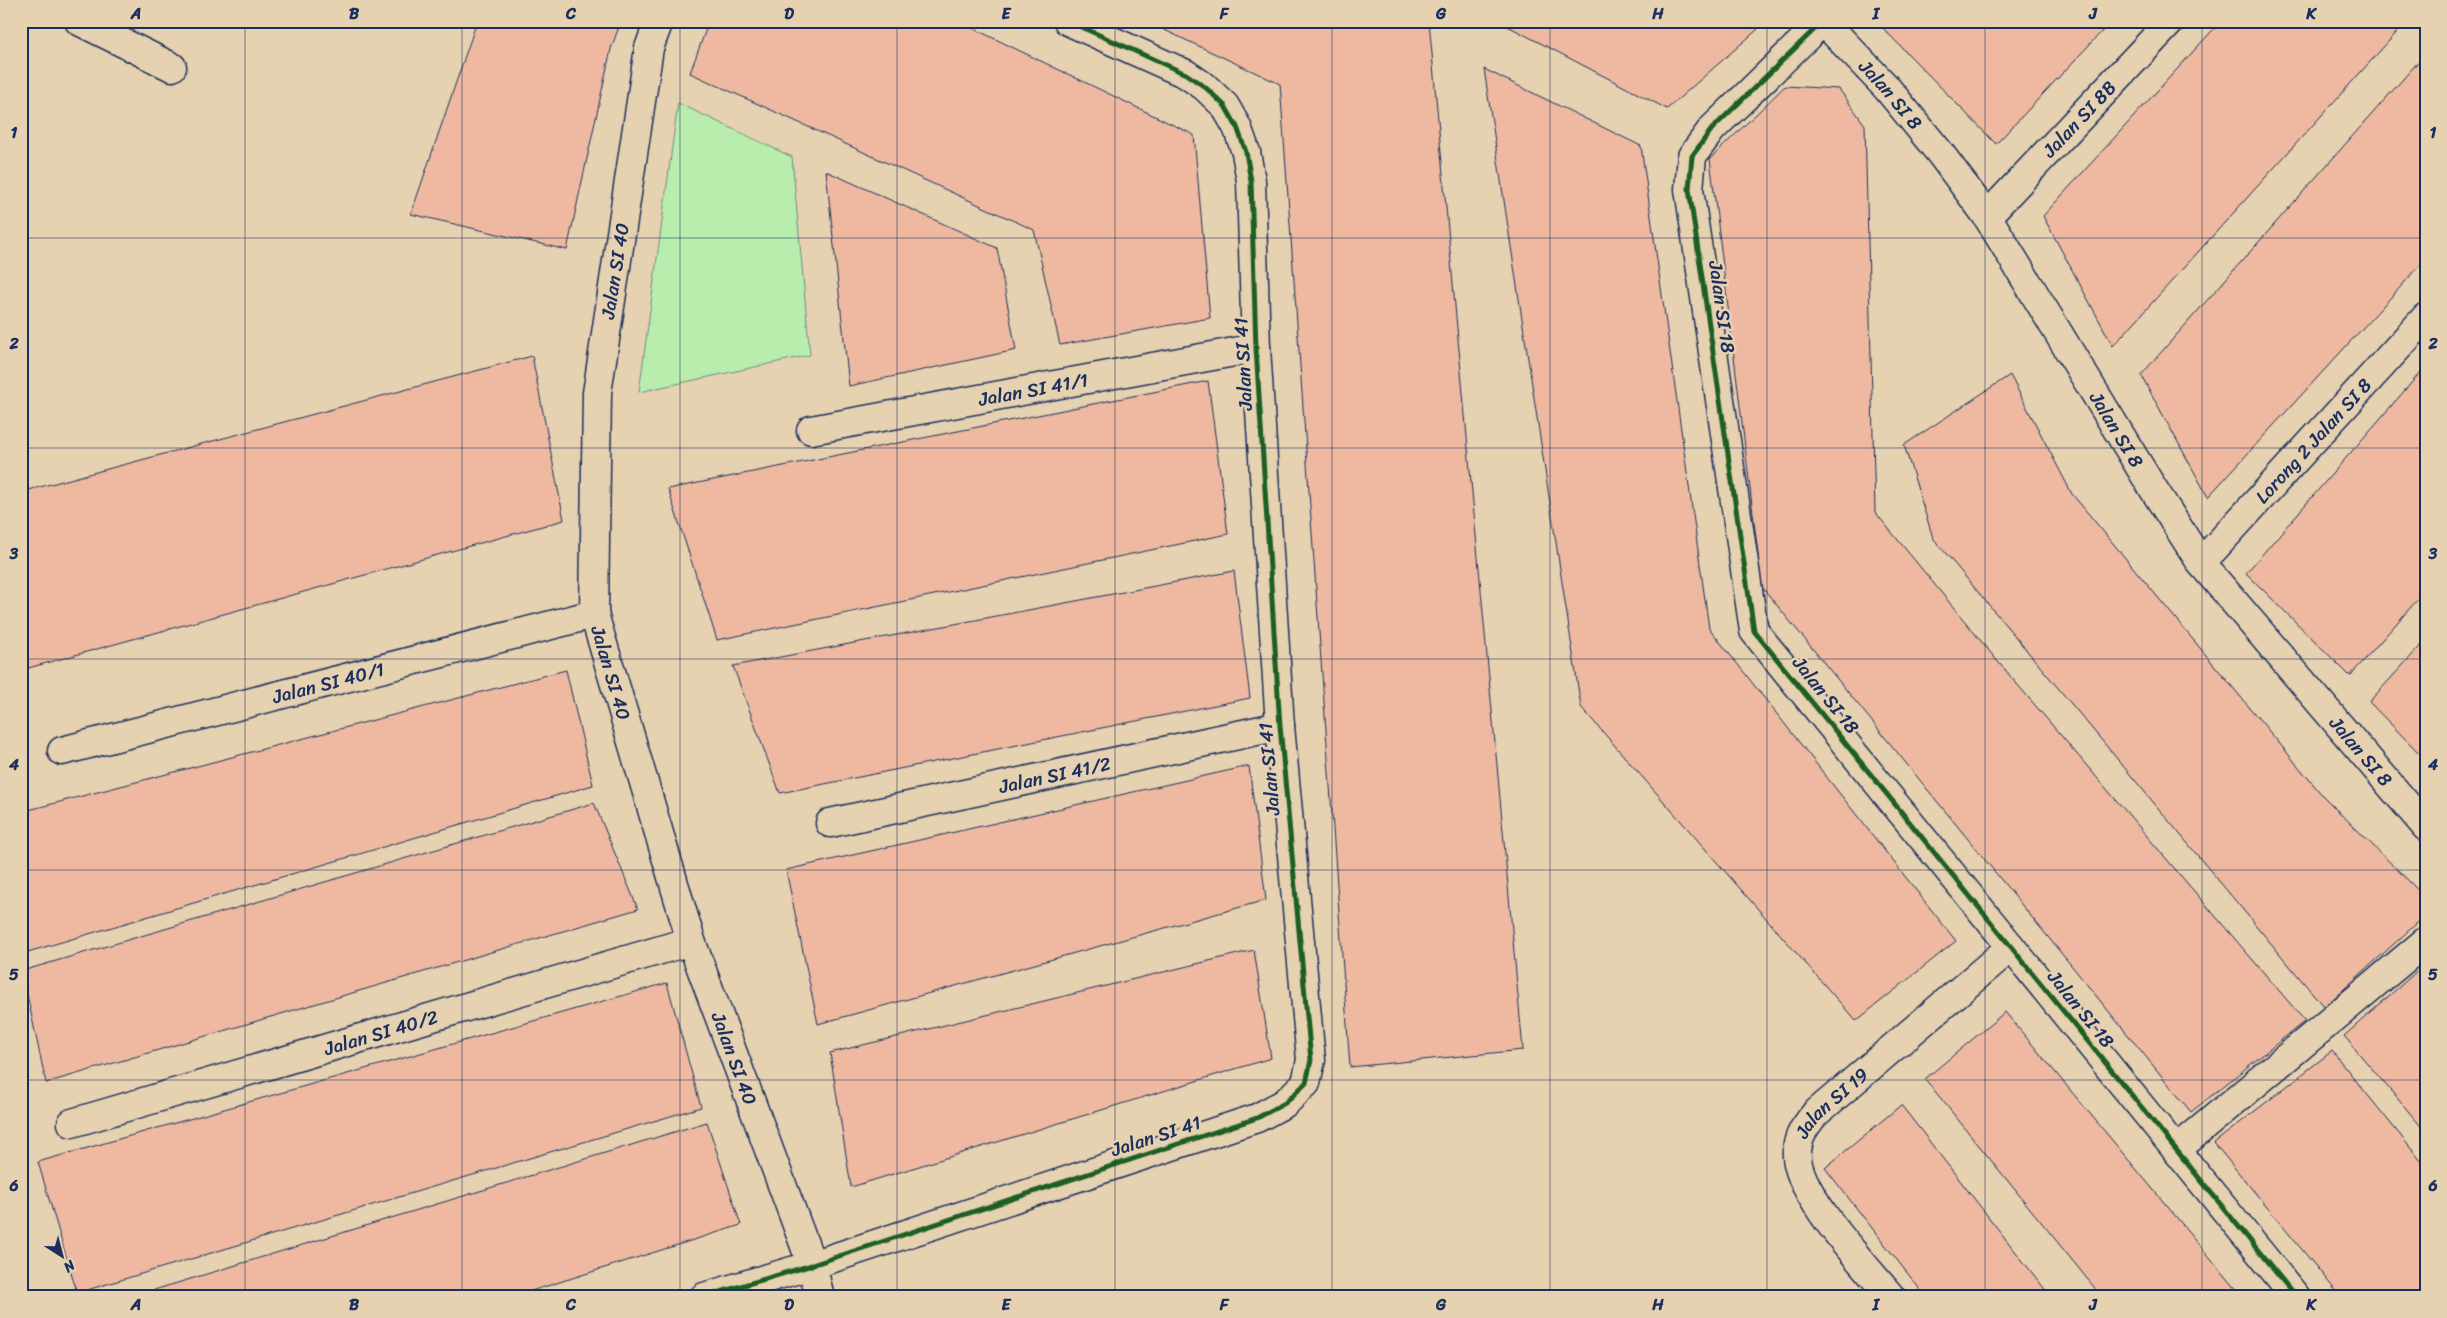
<svg xmlns="http://www.w3.org/2000/svg" width="2447" height="1318" viewBox="0 0 2447 1318" font-family="Sriracha,sans-serif">
<style>
.green{fill:#b8edae;stroke:#6a8e86}
.building{fill:#eeb9a0;stroke:#1b2f5e}
.lines{fill:none;stroke-linecap:round;stroke-linejoin:round}
.minor-casing{stroke:#1b2f5e;stroke-width:31}
.minor{stroke:#e6d1b0;stroke-width:28}
.cycleway-casing{stroke:#e6d1b0;stroke-width:8}
.cycleway{stroke:#1b5e20;stroke-width:5}
.grid{fill:none;stroke:#1b2f5e;stroke-width:1;stroke-opacity:0.55}
.labels{text-anchor:middle;dominant-baseline:central;stroke-width:5;stroke-linejoin:round;paint-order:stroke}
.street-label{font-size:19px;fill:#1b2f5e;stroke:#e6d1b0}
.neatline{fill:none;stroke:#1b2f5e;stroke-width:2}
.grid-label{font-size:16px;text-anchor:middle;font-weight:bold;fill:#1b2f5e}
</style>
<rect width="100%" height="100%" fill="#e6d1b0"/>
<filter id="ink" filterUnits="userSpaceOnUse"><feTurbulence type="fractalNoise" baseFrequency=".02" numOctaves="2"/><feDisplacementMap in="SourceGraphic" scale="10" xChannelSelector="R" yChannelSelector="G"/><feConvolveMatrix kernelMatrix="1 2 1 2 8 2 1 2 1" color-interpolation-filters="sRGB"/></filter>
<g filter="url(#ink)">
<!-- green -->
<polygon class="green" points="678,103 792,157 810,355 639,392"/>
<!-- building -->
<g class="building">
<polygon points="477,21 621,21 611,49 567,250 411,214"/>
<polygon points="709,21 958,21 1194,135 1210,318 1060,345 1034,230 690,73"/>
<polygon points="1145,21 1429,21 1523,1050 1350,1067 1280,84"/>
<polygon points="1498,21 1747,21 1758,29 1667,109"/>
<polygon points="1876,21 2099,21 2106,27 1996,144"/>
<polygon points="2221,21 2407,21 2113,346 2043,216"/>
<polygon points="2426,53 2426,259 2208,497 2141,375"/>
<polygon points="1484,69 1641,146 1709,628 1956,941 1856,1021 1581,707"/>
<polygon points="1785,86 1839,89 1865,125 1875,512 1999,663 2305,1021 2191,1112 1762,587 1710,159"/>
<polygon points="826,171 997,248 1016,350 849,386"/>
<polygon points="532,356 564,520 21,670 21,492"/>
<polygon points="2426,366 2426,590 2350,676 2246,573"/>
<polygon points="2010,375 2072,494 2323,796 2426,898 2426,915 2324,1007 1933,538 1904,445"/>
<polygon points="1208,381 1228,534 717,640 668,489"/>
<polygon points="1234,571 1250,698 780,793 733,666"/>
<polygon points="2426,640 2426,760 2369,702"/>
<polygon points="566,670 593,785 21,954 21,812"/>
<polygon points="1249,766 1266,900 818,1024 786,870"/>
<polygon points="594,803 638,909 46,1083 22,971"/>
<polygon points="1254,950 1271,1058 851,1187 830,1053"/>
<polygon points="2426,963 2426,1132 2344,1036"/>
<polygon points="667,983 701,1107 77,1293 38,1162"/>
<polygon points="2005,1012 2243,1297 2102,1297 1925,1079"/>
<polygon points="2332,1051 2426,1167 2426,1297 2341,1297 2214,1143"/>
<polygon points="1901,1105 2051,1297 1926,1297 1825,1168"/>
<polygon points="707,1122 741,1225 512,1297 131,1297"/>
<polygon points="778,1290 780,1297 757,1297"/>
</g>
<g class="lines">
<!-- minor casing -->
<g class="minor-casing">
<g id="minor">
<polyline points="79,21 172,67"/>
<path id="s1" d="M659 21 649 48 597 393 594 614 691 941 812 1265 820 1297"/>
<polyline points="1823,21 1712,129 1692,156 1689,189 1754,631 2296,1297"/>
<path id="s2" d="M1823 21 1886 87 1940 153 1987 216 2149 482 2201 563 2426 827"/>
<path id="s3" d="M1987 216 2171 21"/>
<path id="s4" d="M811 430 1256 348"/>
<path id="s5" d="M2201 563 2426 317"/>
<path id="s6" d="M62 751 594 614"/>
<path id="s7" d="M830 823 1280 726"/>
<path id="s8" d="M72 1123 691 941"/>
<polyline points="2176,1150 2426,941"/>
<polyline points="704,1297 812,1265 1257,1118 1285,1103 1306,1083 1311,1060 1280,726 1256,348 1251,181 1246,152 1237,127 1225,106 1205,87 1186,74 1068,21"/>
<path id="s9" d="M1891 1297C1865 1265 1793 1191 1797 1151 1798 1135 1806 1125 1815 1114L2011 947"/>
</g>
</g>
<!-- minor -->
<use href="#minor" class="minor"/>
<!-- cycleway casing -->
<g class="cycleway-casing">
<g id="cycleway">
<polyline points="1823,21 1712,129 1692,156 1689,189 1754,631 2296,1297"/>
<polyline points="704,1297 812,1265 1257,1118 1285,1103 1306,1083 1311,1060 1280,726 1256,348 1251,181 1246,152 1237,127 1225,106 1205,87 1186,74 1068,21"/>
</g>
</g>
<!-- cycleway -->
<use href="#cycleway" class="cycleway"/>
</g>
</g>
<!-- grid -->
<path class="grid" d="M245 21V1297M462 21V1297M680 21V1297M897 21V1297M1115 21V1297M1332 21V1297M1550 21V1297M1767 21V1297M1985 21V1297M2202 21V1297M21 238H2426M21 448H2426M21 659H2426M21 870H2426M21 1080H2426"/>
<g class="labels">
<!-- street labels -->
<g class="street-label">
<text stroke="none"><textPath href="#s2" startOffset="100">Jalan SI 8</textPath></text>
<text stroke="none"><textPath href="#s3" startOffset="134">Jalan SI 8B</textPath></text>
<text transform="translate(615 271) rotate(-81)">Jalan SI 40</text>
<text transform="translate(1722 307) rotate(82)">Jalan SI 18</text>
<text transform="translate(1243 364) rotate(-93)">Jalan SI 41</text>
<text stroke="none"><textPath href="#s4" startOffset="226">Jalan SI 41/1</textPath></text>
<text stroke="none"><textPath href="#s2" startOffset="505">Jalan SI 8</textPath></text>
<text stroke="none"><textPath href="#s5" startOffset="166">Lorong 2 Jalan SI 8</textPath></text>
<text stroke="none"><textPath href="#s1" startOffset="660">Jalan SI 40</textPath></text>
<text stroke="none"><textPath href="#s6" startOffset="275">Jalan SI 40/1</textPath></text>
<text transform="translate(1826 695) rotate(51)">Jalan SI 18</text>
<text stroke="none"><textPath href="#s2" startOffset="910">Jalan SI 8</textPath></text>
<text transform="translate(1269 769) rotate(-95)">Jalan SI 41</text>
<text stroke="none"><textPath href="#s7" startOffset="230">Jalan SI 41/2</textPath></text>
<text transform="translate(2081 1009) rotate(51)">Jalan SI 18</text>
<text stroke="none"><textPath href="#s8" startOffset="322">Jalan SI 40/2</textPath></text>
<text stroke="none"><textPath href="#s1" startOffset="1065">Jalan SI 40</textPath></text>
<text stroke="none"><textPath href="#s9" startOffset="238">Jalan SI 19</textPath></text>
<text transform="translate(1156 1136) rotate(-18)">Jalan SI 41</text>
</g>
</g>
<!-- margin -->
<rect width="2447" height="1318" fill="none" stroke="#e6d1b0" stroke-width="55"/>
<!-- north arrow -->
<g transform="translate(62 1256) rotate(144)" stroke="#e6d1b0" stroke-width="4" paint-order="stroke">
<path d="M0-4L9 19L0 12L-9 19Z" fill="#1b2f5e"/>
<text y="-8" font-size="14" font-weight="bold" text-anchor="middle" fill="#1b2f5e">N</text>
</g>
<rect x="28" y="28" width="2392" height="1262" class="neatline"/>
<g class="grid-label">
<text x="136" y="19">A</text>
<text x="354" y="19">B</text>
<text x="571" y="19">C</text>
<text x="789" y="19">D</text>
<text x="1006" y="19">E</text>
<text x="1224" y="19">F</text>
<text x="1441" y="19">G</text>
<text x="1658" y="19">H</text>
<text x="1876" y="19">I</text>
<text x="2093" y="19">J</text>
<text x="2311" y="19">K</text>
<text x="14" y="138">1</text>
<text x="2433" y="138">1</text>
<text x="14" y="349">2</text>
<text x="2433" y="349">2</text>
<text x="14" y="559">3</text>
<text x="2433" y="559">3</text>
<text x="14" y="770">4</text>
<text x="2433" y="770">4</text>
<text x="14" y="980">5</text>
<text x="2433" y="980">5</text>
<text x="14" y="1191">6</text>
<text x="2433" y="1191">6</text>
<text x="136" y="1310">A</text>
<text x="354" y="1310">B</text>
<text x="571" y="1310">C</text>
<text x="789" y="1310">D</text>
<text x="1006" y="1310">E</text>
<text x="1224" y="1310">F</text>
<text x="1441" y="1310">G</text>
<text x="1658" y="1310">H</text>
<text x="1876" y="1310">I</text>
<text x="2093" y="1310">J</text>
<text x="2311" y="1310">K</text>
</g>
</svg>
